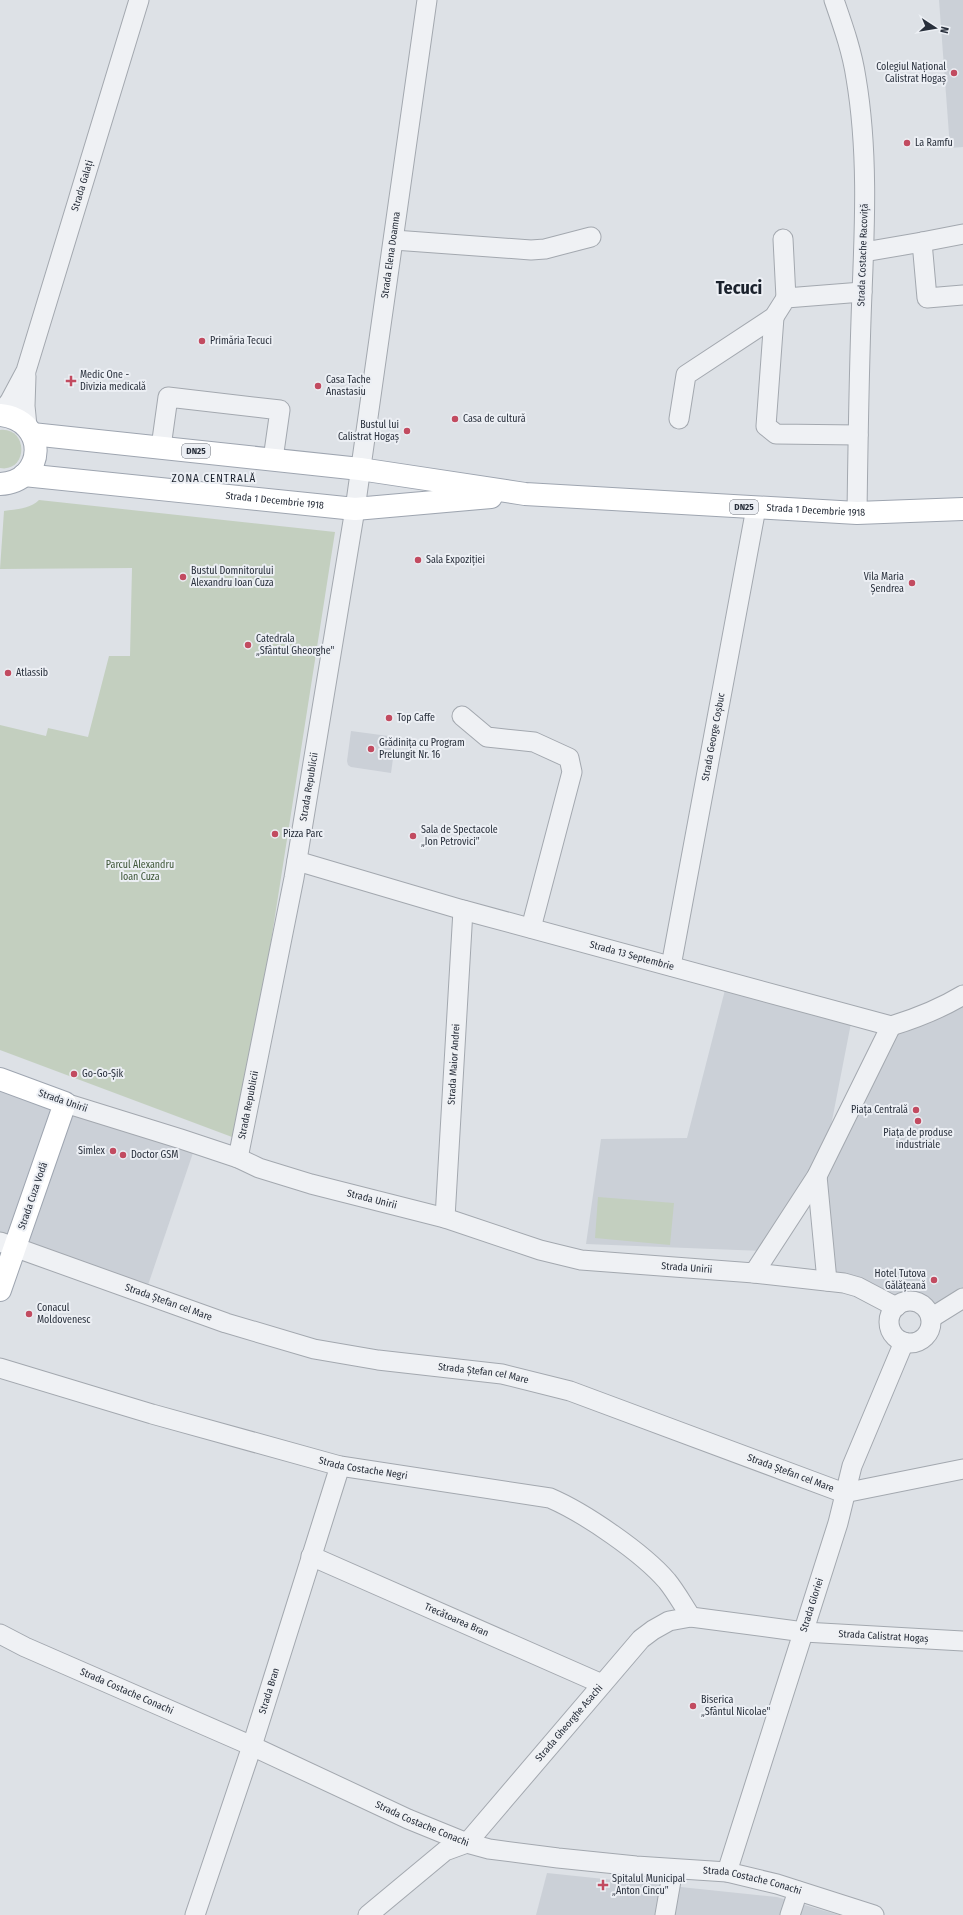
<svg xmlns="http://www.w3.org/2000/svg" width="963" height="1915" viewBox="0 0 963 1915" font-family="'Fira Sans Condensed',sans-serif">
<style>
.built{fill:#cbd0d7}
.green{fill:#c3cfbf}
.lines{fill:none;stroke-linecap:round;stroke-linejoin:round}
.minor-casing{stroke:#a3a8af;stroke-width:21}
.major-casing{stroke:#9ea5b0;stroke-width:24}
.minor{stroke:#eff1f4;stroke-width:19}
.major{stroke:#fff;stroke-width:22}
.poi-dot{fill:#c24b60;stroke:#eceff4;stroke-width:1.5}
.labels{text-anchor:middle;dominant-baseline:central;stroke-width:4;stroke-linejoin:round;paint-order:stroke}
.shield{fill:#eceff4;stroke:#636972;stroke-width:1}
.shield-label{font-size:9px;font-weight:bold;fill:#282f3b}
.poi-label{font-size:10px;fill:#282f3b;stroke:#eceff4;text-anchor:start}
.street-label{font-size:10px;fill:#282f3b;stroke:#eceff4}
.park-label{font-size:10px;fill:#3d5536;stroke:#eceff4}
.neighbourhood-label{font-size:11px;letter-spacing:1px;fill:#1a212c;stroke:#eceff4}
.town-label{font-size:18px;font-weight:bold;fill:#1a212c;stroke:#eceff4}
</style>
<rect width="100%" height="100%" fill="#dde1e6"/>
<!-- built -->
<g class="built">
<polygon points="939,0 963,0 963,147 950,148"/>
<polygon points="351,731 396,737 391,773 351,767 348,765 347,761"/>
<polygon points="726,986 852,1018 829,1136 763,1251 586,1244 601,1139 687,1138"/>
<polygon points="963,995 963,1298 928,1312 924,1307 913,1302 901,1304 827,1281 817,1176 891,1026"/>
<polygon points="0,1080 194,1150 147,1288 0,1233"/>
<polygon points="547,1873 777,1897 839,1915 536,1915"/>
</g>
<!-- green -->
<g class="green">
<path d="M0 430C29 427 28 473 0 468Z"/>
<path d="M39 500 335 532 240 1140 0 1050V725L46 736 48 728 88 737 109 656H130L132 568 0 569 4 511C16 509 30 509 39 500Z"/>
<polygon points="598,1197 674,1203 670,1245 595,1238"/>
</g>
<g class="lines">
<!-- minor casing -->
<g class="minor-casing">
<g id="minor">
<path d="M834 0C843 26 852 51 856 78 868 149 865 222 862 293 859 366 858 440 857 513"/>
<polyline points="783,239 786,298"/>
<polyline points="394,240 531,250 545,249 591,237"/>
<polyline points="922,242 963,234"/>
<polyline points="864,252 922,242 927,298 963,295"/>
<polyline points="774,317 766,426 776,434 858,435"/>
<polyline points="26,376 25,406 27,426"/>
<path id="s1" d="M0 414 10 401 26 371 139 0"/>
<polyline points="679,419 686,375 774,317 786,298 862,292"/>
<polyline points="161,447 168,397 280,410 273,459"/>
<polyline points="462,716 487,737 534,742 569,758 572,772 531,928"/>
<path id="s2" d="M297 861 463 910 891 1026C917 1018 940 1009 963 995"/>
<path id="s3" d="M671 966 756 508"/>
<path id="s4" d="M65 1103 181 1139 238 1158 259 1168 311 1184 445 1218 540 1250 581 1260 754 1273 844 1283 858 1287 896 1307"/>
<path id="s5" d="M238 1158 294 878 355 509 427 0"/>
<polyline points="817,1176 827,1281"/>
<path id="s6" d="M445 1218 463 910"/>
<path id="s7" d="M0 1242 226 1323 314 1349 378 1360 502 1374 570 1391 844 1493 963 1469"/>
<polyline points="754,1273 817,1176 891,1026"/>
<circle cx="910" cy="1322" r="21"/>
<polyline points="931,1318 963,1298"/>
<path id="s8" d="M0 1368 152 1414 340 1466 550 1498C585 1513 643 1553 667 1581 676 1592 683 1605 691 1617"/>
<path id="s9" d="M311 1556 602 1684"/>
<path id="s10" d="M0 1634 25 1647 252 1746 408 1819 467 1843 489 1849 558 1858 636 1866 727 1872 777 1884 874 1915"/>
<path id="s11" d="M727 1872 838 1523 852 1466 904 1342"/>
<path id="s12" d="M195 1915 252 1746 340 1466"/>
<path id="s13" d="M368 1915 445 1851 467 1843 641 1639 653 1630 669 1621 691 1617 804 1632 963 1641"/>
<polyline points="665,1915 673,1869"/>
<polyline points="790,1915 798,1891"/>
</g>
</g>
<!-- major casing -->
<g class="major-casing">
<g id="major">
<path d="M0 415C49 420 46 482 0 484"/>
<path id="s14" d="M32 434 360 469 525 494 857 513 963 509"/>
<path id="s15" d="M24 475 355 509 491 497"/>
<polyline points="0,1079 65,1103 0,1290"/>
</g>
</g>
<!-- minor -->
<use href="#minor" class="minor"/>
<!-- major -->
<use href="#major" class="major"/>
</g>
<!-- markers -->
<g class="poi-dot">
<circle cx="954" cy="73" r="4"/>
<circle cx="907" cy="143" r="4"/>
<circle cx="202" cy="341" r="4"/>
<path d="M69 375h4v4h4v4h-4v4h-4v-4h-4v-4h4z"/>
<circle cx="318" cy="386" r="4"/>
<circle cx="455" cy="419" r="4"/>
<circle cx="407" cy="431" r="4"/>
<circle cx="418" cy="560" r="4"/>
<circle cx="183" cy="577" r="4"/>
<circle cx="912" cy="583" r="4"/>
<circle cx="248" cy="645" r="4"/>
<circle cx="8" cy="673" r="4"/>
<circle cx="389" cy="718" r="4"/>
<circle cx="371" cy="749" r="4"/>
<circle cx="275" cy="834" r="4"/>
<circle cx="413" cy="836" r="4"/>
<circle cx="74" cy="1074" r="4"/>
<circle cx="916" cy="1110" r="4"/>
<circle cx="918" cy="1121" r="4"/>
<circle cx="113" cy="1151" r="4"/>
<circle cx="123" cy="1155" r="4"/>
<circle cx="934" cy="1280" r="4"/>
<circle cx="29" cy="1314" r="4"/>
<circle cx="693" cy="1706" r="4"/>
<path d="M601 1879h4v4h4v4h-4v4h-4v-4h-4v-4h4z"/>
</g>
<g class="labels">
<!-- shield labels -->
<g class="shield">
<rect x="182" y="444" width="28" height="14" rx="3"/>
<rect x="730" y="500" width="28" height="14" rx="3"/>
</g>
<g class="shield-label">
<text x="196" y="451">DN25</text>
<text x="744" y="507">DN25</text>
</g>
<!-- poi labels -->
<g class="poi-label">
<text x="946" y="67" text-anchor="end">Colegiul Național<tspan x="946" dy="12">Calistrat Hogaș</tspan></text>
<text x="915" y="143">La Ramfu</text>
<text x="210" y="341">Primăria Tecuci</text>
<text x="80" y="375">Medic One -<tspan x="80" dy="12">Divizia medicală</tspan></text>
<text x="326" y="380">Casa Tache<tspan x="326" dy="12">Anastasiu</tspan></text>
<text x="463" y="419">Casa de cultură</text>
<text x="399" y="425" text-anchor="end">Bustul lui<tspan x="399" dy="12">Calistrat Hogaș</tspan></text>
<text x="426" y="560">Sala Expoziției</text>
<text x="191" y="571">Bustul Domnitorului<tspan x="191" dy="12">Alexandru Ioan Cuza</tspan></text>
<text x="904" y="577" text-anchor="end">Vila Maria<tspan x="904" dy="12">Șendrea</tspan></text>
<text x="256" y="639">Catedrala<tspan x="256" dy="12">„Sfântul Gheorghe"</tspan></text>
<text x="16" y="673">Atlassib</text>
<text x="397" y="718">Top Caffe</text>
<text x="379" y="743">Grădinița cu Program<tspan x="379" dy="12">Prelungit Nr. 16</tspan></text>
<text x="421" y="830">Sala de Spectacole<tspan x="421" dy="12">„Ion Petrovici”</tspan></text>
<text x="283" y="834">Pizza Parc</text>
<text x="82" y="1074">Go-Go-Șik</text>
<text x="908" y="1110" text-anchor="end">Piața Centrală</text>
<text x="918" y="1133" text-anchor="middle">Piața de produse<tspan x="918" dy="12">industriale</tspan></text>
<text x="105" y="1151" text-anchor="end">Simlex</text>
<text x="131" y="1155">Doctor GSM</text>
<text x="926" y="1274" text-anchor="end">Hotel Tutova<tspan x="926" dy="12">Gălățeană</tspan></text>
<text x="37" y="1308">Conacul<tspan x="37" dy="12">Moldovenesc</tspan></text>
<text x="701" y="1700">Biserica<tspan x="701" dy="12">„Sfântul Nicolae"</tspan></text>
<text x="612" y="1879">Spitalul Municipal<tspan x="612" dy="12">„Anton Cincu”</tspan></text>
</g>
<!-- street labels -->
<g class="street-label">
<text stroke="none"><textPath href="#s1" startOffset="244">Strada Galați</textPath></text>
<text stroke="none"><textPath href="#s5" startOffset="916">Strada Elena Doamna</textPath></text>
<text transform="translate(863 255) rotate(-88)">Strada Costache Racoviță</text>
<text stroke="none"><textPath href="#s15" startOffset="252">Strada 1 Decembrie 1918</textPath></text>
<text stroke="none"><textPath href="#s14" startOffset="788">Strada 1 Decembrie 1918</textPath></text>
<text stroke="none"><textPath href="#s3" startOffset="233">Strada George Coșbuc</textPath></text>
<text stroke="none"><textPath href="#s5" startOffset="378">Strada Republicii</textPath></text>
<text stroke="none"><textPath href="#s2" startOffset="348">Strada 13 Septembrie</textPath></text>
<text stroke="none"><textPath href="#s6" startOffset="154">Strada Maior Andrei</textPath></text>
<text transform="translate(63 1101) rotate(19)">Strada Unirii</text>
<text stroke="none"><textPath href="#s5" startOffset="54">Strada Republicii</textPath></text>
<text transform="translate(33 1196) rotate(-71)">Strada Cuza Vodă</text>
<text stroke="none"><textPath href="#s4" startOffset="322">Strada Unirii</textPath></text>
<text stroke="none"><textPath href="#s4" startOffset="646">Strada Unirii</textPath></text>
<text stroke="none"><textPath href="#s7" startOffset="179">Strada Ștefan cel Mare</textPath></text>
<text stroke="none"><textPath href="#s7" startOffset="503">Strada Ștefan cel Mare</textPath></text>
<text stroke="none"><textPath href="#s8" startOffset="377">Strada Costache Negri</textPath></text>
<text stroke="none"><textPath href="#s7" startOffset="827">Strada Ștefan cel Mare</textPath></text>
<text stroke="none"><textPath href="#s11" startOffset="280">Strada Gloriei</textPath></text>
<text stroke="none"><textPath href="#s9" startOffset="159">Trecătoarea Bran</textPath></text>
<text stroke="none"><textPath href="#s13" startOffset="641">Strada Calistrat Hogaș</textPath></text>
<text stroke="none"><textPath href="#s10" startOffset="139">Strada Costache Conachi</textPath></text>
<text stroke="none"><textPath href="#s12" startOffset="236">Strada Bran</textPath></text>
<text stroke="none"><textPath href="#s13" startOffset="281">Strada Gheorghe Asachi</textPath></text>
<text stroke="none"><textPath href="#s10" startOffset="463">Strada Costache Conachi</textPath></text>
<text stroke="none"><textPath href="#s10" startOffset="800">Strada Costache Conachi</textPath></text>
</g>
<!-- park labels -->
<g class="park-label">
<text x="140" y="865">Parcul Alexandru<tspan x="140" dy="12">Ioan Cuza</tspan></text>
</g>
<!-- neighbourhood labels -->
<g class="neighbourhood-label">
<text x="214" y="478">ZONA CENTRALĂ</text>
</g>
<!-- town labels -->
<g class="town-label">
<text x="739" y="288">Tecuci</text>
</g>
</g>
<!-- north arrow -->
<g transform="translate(935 28) rotate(102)" stroke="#eceff4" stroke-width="3" paint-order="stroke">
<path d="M0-3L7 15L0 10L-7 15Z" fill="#282f3b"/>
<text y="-6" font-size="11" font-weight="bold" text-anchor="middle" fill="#282f3b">N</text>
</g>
</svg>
